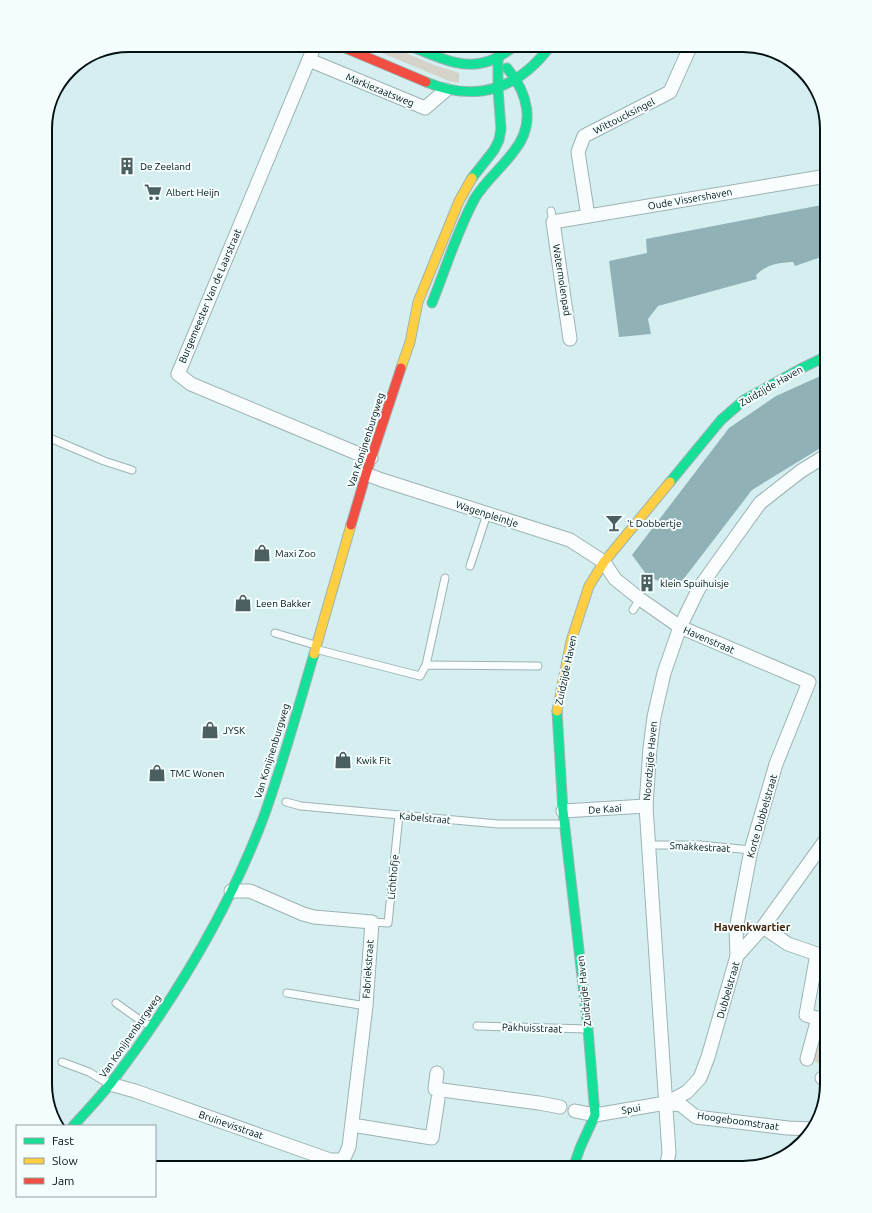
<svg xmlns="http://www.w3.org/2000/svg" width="872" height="1213" viewBox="0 0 872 1213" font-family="Ubuntu,sans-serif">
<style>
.green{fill:#d4d2c9}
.water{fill:#90b2b6}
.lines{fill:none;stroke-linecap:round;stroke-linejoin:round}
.lane-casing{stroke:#9eb2b4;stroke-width:9}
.street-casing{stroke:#9eb2b4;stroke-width:15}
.fast-casing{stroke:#9eb2b4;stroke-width:11}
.slow-casing{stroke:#9eb2b4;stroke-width:11}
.jam-casing{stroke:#9eb2b4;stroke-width:11}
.lane{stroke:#f9fdfd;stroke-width:7}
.street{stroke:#f9fdfd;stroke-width:13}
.fast{stroke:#16e098;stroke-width:9}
.slow{stroke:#ffcf43;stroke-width:9}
.jam{stroke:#f24e42;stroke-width:9}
.labels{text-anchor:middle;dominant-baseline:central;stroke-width:4;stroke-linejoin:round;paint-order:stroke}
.street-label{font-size:10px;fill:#011112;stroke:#f4feff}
.poi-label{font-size:10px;fill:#011112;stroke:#f4feff;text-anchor:start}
.neighbourhood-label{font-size:11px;font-weight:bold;fill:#412208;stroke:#f4feff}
.rim{fill:none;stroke:#011112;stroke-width:2}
</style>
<rect width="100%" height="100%" fill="#d5eff1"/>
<!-- green -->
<g class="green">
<polygon points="363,45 387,45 434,65 459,73 459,83 449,81"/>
<polygon points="821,1031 827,1033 827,1075 822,1066 813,1060"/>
</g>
<!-- water -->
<g class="water">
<path d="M827 204V255L795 266 793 262C776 263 768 264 756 275L757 279 658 306 648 319 651 334 619 337 609 261 647 253 646 239Z"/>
<polygon points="827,373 827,444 752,490 679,585 656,580 646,574 632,555 729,428 776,396"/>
</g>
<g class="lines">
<!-- lane casing -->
<g class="lane-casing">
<g id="lane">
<polyline points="551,211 553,222"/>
<polyline points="45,436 104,461 132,470"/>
<polyline points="470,566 487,514"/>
<polyline points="633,610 640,599"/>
<polyline points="275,633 315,645"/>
<polyline points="315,649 420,676 426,665 538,666"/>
<polyline points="426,665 445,578"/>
<polyline points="286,802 301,806 498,824 564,824"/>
<polyline points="649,845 700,845 751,850"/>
<polyline points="372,922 388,923 399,815"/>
<polyline points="287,993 366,1006"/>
<polyline points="116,1003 137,1018 152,1027"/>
<polyline points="477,1026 588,1029"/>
<polyline points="62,1062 89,1072 109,1084"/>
</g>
</g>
<!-- street casing -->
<g class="street-casing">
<g id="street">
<polyline points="315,45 178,374 191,384 354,452 371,458"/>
<polyline points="309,60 425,108 446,90"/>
<polyline points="588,216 578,152 584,136 670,92 691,45"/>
<polyline points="570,339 553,222 827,176"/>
<polyline points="366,474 382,480 570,540 604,562 615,579 640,599 680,627 809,682 776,764 751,850 736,929 737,956"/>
<polyline points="563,811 646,806"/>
<polyline points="231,891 250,891 303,914 314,917 372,922 366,1006 349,1147 343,1160"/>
<polyline points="763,927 788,944 817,954 806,1015 827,1021"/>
<polyline points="807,1059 818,1018"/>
<polyline points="437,1073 435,1089 539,1103 560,1107"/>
<polyline points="822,1078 827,1078"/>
<polyline points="110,1084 135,1091 330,1160 343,1160"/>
<polyline points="666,1103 687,1092 700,1078 708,1057 737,956 763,927 827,838"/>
<polyline points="575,1111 595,1115 666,1103 681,1105 696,1117 788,1128 813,1129"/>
<polyline points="352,1125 432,1138 438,1099"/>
<polyline points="666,1168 669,1153 646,806 650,748 654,717 664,673 680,627 699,588 760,503 801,471 827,455"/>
</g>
</g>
<!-- fast casing -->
<g class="fast-casing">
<g id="fast">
<path d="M408 45C433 55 462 71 489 61 499 58 508 51 516 45"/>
<path d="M426 82C477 103 519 89 551 45"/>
<polyline points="472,178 494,150 499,140 501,129 498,89 498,58"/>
<path d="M432 303C446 268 457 231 475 198 486 180 502 168 514 151 536 124 528 93 507 68"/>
<polyline points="670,482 721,420 744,400 802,368 827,356"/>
<polyline points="557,711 563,811 588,1029 595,1115 580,1148 573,1168"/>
<path d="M73 1126C86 1112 99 1098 111 1083 173 1002 228 912 264 816 283 763 298 708 314 654"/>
</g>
</g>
<!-- slow casing -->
<g class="slow-casing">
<g id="slow">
<polyline points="401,368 410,342 418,302 459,201 472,178"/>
<polyline points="314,654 351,525"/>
<polyline points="557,711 571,641 589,586 604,562 670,482"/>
</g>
</g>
<!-- jam casing -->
<g class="jam-casing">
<g id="jam">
<polyline points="338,45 426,82"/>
<polyline points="351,525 366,474 401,368"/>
</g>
</g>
<!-- lane -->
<use href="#lane" class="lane"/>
<!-- street -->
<use href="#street" class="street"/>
<!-- fast -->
<use href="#fast" class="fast"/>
<!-- slow -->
<use href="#slow" class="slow"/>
<!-- jam -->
<use href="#jam" class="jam"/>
</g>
<!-- icons -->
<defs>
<g id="building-bare" transform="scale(1.38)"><path d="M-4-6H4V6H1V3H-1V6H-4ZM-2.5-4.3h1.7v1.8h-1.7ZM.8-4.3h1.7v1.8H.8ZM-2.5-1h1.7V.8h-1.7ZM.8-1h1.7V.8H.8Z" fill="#4b5f60" stroke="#f4feff" stroke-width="2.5" paint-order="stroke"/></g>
<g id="supermarket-bare" transform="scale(1.38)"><path d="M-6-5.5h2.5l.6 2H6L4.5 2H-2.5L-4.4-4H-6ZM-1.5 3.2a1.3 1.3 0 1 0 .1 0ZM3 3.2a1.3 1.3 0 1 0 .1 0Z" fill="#4b5f60" stroke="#f4feff" stroke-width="2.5" paint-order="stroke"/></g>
<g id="bar-bare" transform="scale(1.38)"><path d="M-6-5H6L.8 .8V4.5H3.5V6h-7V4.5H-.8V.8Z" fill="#4b5f60" stroke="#f4feff" stroke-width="2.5" paint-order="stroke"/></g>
<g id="shop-bare" transform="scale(1.38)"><path d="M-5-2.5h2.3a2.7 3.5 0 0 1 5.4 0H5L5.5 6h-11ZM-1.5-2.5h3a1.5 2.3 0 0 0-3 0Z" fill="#4b5f60" stroke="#f4feff" stroke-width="2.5" paint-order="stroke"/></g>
</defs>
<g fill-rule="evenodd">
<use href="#building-bare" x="127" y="166"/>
<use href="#supermarket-bare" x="153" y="192"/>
<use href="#bar-bare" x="614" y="523"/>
<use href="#shop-bare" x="262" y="553"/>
<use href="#building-bare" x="647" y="583"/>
<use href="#shop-bare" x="243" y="603"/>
<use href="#shop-bare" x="210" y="730"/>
<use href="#shop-bare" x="343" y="760"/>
<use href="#shop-bare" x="157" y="773"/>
</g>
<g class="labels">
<!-- street labels -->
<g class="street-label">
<text transform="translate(380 90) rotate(22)">Markiezaatsweg</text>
<text transform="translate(624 116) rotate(-27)">Wittoucksingel</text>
<text transform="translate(690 199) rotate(-10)">Oude Vissershaven</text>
<text transform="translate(562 280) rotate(81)">Watermolenpad</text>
<text transform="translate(210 296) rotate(-67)">Burgemeester Van de Laarstraat</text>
<text transform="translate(771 386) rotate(-30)">Zuidzijde Haven</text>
<text transform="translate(366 440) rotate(-72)">Van Konijnenburgweg</text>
<text transform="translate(487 514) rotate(18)">Wagenpleintje</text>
<text transform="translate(709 640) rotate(23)">Havenstraat</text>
<text transform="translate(566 670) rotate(-78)">Zuidzijde Haven</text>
<text transform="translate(272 751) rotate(-73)">Van Konijnenburgweg</text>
<text transform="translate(650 761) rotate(-85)">Noordzijde Haven</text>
<text transform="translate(605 809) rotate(-4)">De Kaai</text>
<text transform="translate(762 816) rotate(-74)">Korte Dubbelstraat</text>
<text transform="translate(425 818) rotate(5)">Kabelstraat</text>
<text transform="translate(700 847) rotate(3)">Smakkestraat</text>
<text transform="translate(393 877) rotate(-85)">Lichthofje</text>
<text transform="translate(368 969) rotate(-86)">Fabriekstraat</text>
<text transform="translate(728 990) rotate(-74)">Dubbelstraat</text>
<text transform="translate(584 991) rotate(-96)">Zuidzijde Haven</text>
<text transform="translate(532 1028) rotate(2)">Pakhuisstraat</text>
<text transform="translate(130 1036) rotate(-55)">Van Konijnenburgweg</text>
<text transform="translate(631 1109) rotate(-9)">Spui</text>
<text transform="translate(738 1121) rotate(8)">Hoogeboomstraat</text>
<text transform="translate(231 1125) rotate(19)">Bruinevisstraat</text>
</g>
<!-- poi labels -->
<g class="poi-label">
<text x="140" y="166">De Zeeland</text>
<text x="166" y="192">Albert Heijn</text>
<text x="627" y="523">'t Dobbertje</text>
<text x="275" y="553">Maxi Zoo</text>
<text x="660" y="583">klein Spuihuisje</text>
<text x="256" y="603">Leen Bakker</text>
<text x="223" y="730">JYSK</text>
<text x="356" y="760">Kwik Fit</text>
<text x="170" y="773">TMC Wonen</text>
</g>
<!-- neighbourhood labels -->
<g class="neighbourhood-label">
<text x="752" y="927">Havenkwartier</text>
</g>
</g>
<!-- crop -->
<path d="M0 0H872V1213H0ZM129 52H743A77 77 0 0 1 820 129V1084A77 77 0 0 1 743 1161H129A77 77 0 0 1 52 1084V129A77 77 0 0 1 129 52Z" fill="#f4feff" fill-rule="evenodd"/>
<path class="rim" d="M129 52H743A77 77 0 0 1 820 129V1084A77 77 0 0 1 743 1161H129A77 77 0 0 1 52 1084V129A77 77 0 0 1 129 52Z"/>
<!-- legend -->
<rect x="16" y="1125" width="140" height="72" fill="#f4feff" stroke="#939fa0"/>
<rect x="24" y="1138" width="20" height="6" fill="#16e098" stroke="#939fa0"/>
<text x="52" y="1145" font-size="12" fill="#011112">Fast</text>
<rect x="24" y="1158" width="20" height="6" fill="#ffcf43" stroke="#939fa0"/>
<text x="52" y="1165" font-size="12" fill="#011112">Slow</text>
<rect x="24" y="1178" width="20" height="6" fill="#f24e42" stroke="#939fa0"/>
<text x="52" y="1185" font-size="12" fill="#011112">Jam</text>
</svg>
